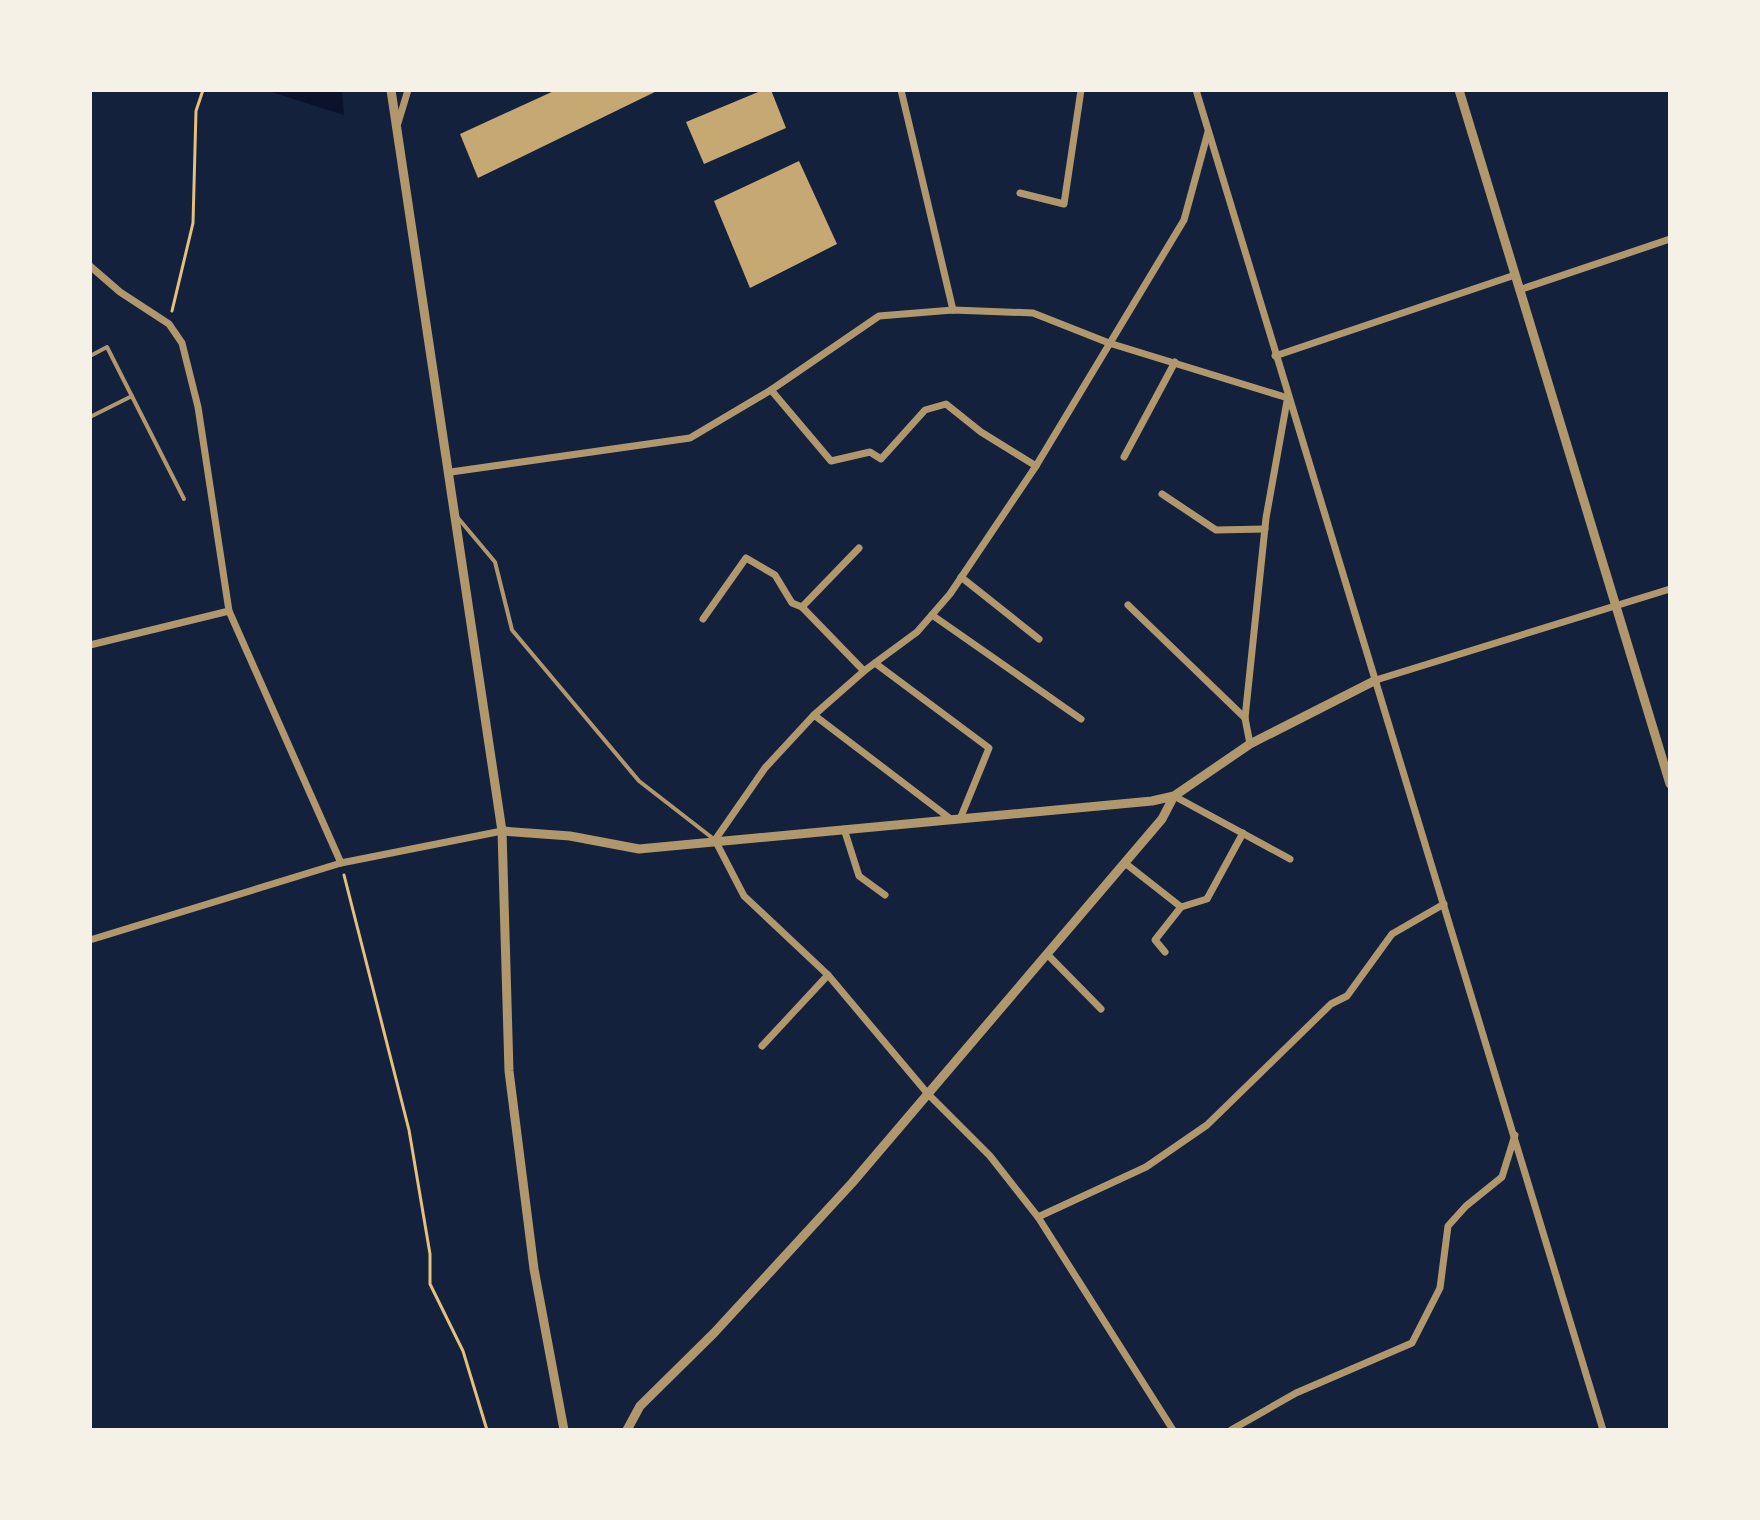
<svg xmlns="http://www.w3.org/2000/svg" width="1760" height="1520" viewBox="0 0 1760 1520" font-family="Georgia,serif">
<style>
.water{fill:#0b132b}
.building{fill:#c6a872}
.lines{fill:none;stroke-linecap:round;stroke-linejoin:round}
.path{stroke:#e5c07b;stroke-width:3}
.service{stroke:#b1986c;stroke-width:4}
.minor{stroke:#b1986c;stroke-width:7}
.tertiary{stroke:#b1986c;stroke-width:9}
</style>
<rect width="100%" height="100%" fill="#14213d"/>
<!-- water -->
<polygon class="water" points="265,90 342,90 344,115"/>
<!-- building -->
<g class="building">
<polygon points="556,90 659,90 478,178 460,134"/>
<polygon points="763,90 771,90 786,128 704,164 686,122"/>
<polygon points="799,161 837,244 750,288 714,201"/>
</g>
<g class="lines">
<!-- path -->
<g class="path">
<polyline points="172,311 193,223 196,111 203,90"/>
<polyline points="344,875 409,1130 430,1254 430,1284 463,1351 487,1430"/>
</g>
<!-- service -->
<g class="service">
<polyline points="90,356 107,347 184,499"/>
<polyline points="90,417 132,396"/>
<polyline points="458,518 495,562 512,630 639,781 715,840"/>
</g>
<!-- minor -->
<g class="minor">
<polyline points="901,90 953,310"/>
<polyline points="1196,90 1603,1430"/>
<polyline points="398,123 408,90"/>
<polyline points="1020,193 1064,204 1081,90"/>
<polyline points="90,266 120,292 169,324 182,343 198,407 229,611 341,863"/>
<polyline points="1519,290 1670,239"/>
<polyline points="1275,356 1515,275"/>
<polyline points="771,390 831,461 870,452 881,459 925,410 946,404 981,432 1036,466"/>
<polyline points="1124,457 1175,362"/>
<polyline points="451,472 690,438 771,390 879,316 953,310 1033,313 1109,343 1288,398"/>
<polyline points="1162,494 1216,530 1265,529"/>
<polyline points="961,577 1039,639"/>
<polyline points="1128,605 1245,718"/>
<polyline points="802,607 859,548"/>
<polyline points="932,615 1081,719"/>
<polyline points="703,619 746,558 775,575 792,603 802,607 864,671"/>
<polyline points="90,645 229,611"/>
<polyline points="875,663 989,748 960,819"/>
<polyline points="1376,680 1670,589"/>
<polyline points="814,715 952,820"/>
<polyline points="1250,744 1245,718 1266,518 1287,401"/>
<polyline points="1174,796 1290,859"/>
<polyline points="844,829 859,876 885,895"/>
<polyline points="1125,863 1181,907"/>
<polyline points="90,940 341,863 502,831"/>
<polyline points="1165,952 1155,940 1181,907 1207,899 1243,833"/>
<polyline points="1047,954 1101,1009"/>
<polyline points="762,1046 828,975"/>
<polyline points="1038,1217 1146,1167 1207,1125 1331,1004 1347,996 1392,934 1444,904"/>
<polyline points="1173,1430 1038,1217 990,1156 928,1094 828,975 744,896 715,840 765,768 814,715 864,671 917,632 950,594 1036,466 1184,220 1208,132"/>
<polyline points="1231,1430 1296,1393 1412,1343 1440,1288 1448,1226 1466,1206 1502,1177 1515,1135"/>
</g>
<!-- tertiary -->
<g class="tertiary">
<polyline points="391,90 502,831 509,1071 534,1269 564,1430"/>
<polyline points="1459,90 1670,784"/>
<polyline points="502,831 570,836 639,849 1152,801 1174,796 1250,744 1376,680"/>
<polyline points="627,1430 640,1406 714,1333 852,1183 1162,819 1174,796"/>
</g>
</g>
<!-- border -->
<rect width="1760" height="1520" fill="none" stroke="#f6f1e7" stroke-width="184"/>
</svg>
